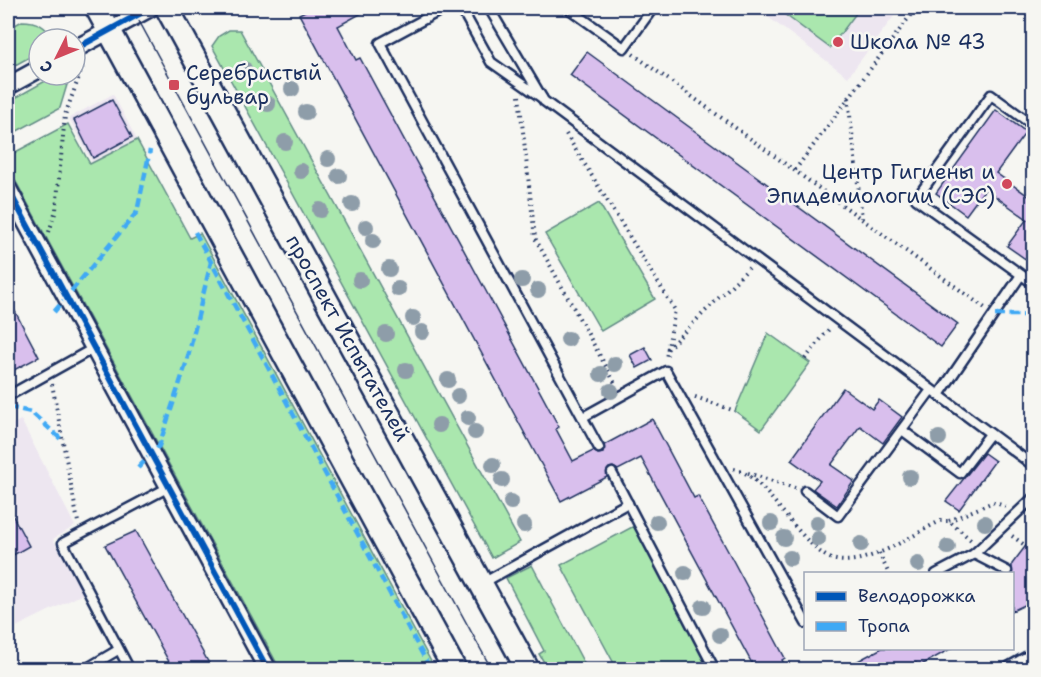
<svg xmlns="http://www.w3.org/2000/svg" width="1041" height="677" viewBox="0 0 1041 677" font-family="'Shantell Sans',sans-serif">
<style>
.built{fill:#ede6f0}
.green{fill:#aae7ae;stroke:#628b86;stroke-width:1.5}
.building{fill:#d9bfed;stroke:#1b2f5e;stroke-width:1.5}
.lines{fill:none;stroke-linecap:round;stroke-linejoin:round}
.lane-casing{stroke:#1b2f5e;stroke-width:13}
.street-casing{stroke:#1b2f5e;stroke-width:21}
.secondary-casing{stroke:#1b2f5e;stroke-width:27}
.path{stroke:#1b2f5e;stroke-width:4;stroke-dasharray:1.5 4.5;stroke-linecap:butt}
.lane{stroke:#f6f6f2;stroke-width:8}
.street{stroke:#f6f6f2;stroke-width:16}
.secondary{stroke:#f6f6f2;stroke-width:22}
.tram{stroke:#1b2f5e;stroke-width:1.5}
.quiet{stroke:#3fa9f5;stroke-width:4.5;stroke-dasharray:9 4.5;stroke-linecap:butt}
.cycleway-casing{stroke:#f6f6f2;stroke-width:10}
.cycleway{stroke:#0057b8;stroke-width:6}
.tree{fill:#8e9da9}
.poi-dot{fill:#d1495b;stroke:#f6f6f2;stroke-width:2}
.labels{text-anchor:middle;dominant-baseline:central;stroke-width:5;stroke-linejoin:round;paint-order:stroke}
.poi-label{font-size:21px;fill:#1b2f5e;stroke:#f6f6f2;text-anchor:start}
.street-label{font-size:21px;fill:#1b2f5e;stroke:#f6f6f2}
</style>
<rect width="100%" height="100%" fill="#f6f6f2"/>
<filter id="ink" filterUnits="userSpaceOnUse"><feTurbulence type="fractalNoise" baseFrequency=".0167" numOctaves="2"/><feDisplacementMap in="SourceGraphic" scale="12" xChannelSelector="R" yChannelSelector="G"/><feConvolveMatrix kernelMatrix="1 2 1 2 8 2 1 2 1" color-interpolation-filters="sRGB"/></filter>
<g filter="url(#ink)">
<!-- built -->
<g class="built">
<polygon points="756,8 900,8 848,77"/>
<polygon points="113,94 137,140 92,163 69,118"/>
<polygon points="21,420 75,526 53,539 83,594 8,631 8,426"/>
</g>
<!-- green -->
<g class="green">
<polygon points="776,8 860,8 830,48"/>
<path d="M22 21C37 21 46 26 53 39H39V52L8 69V29Z"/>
<polygon points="229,30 240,30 520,542 492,558 212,46 219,36"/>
<polygon points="56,75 70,75 60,108 8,136 8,102"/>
<polygon points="68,124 90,164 137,140 190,238 200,233 435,669 280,669 8,167 8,156"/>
<polygon points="599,203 655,299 601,331 545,234"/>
<polygon points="768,333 810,363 761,430 735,411"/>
<polygon points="634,526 711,669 617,669 561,565"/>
<polygon points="532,565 587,669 548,669 539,654 544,651 506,578"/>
</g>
<!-- building -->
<g class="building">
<polygon points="311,8 371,8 338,26 356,60 360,58 487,293 559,427 556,429 573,461 593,451 598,454 603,453 604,445 652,419 694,498 698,496 729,553 785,658 782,660 787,669 755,669 641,458 618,470 613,467 609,468 607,477 561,501 299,14"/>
<polygon points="587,52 958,324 941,347 570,75"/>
<polygon points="112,100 132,137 93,158 74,120"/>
<polygon points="996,110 1026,132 996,173 1034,200 1034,265 1007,246 1027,219 985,189 966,215 936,193"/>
<polygon points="8,298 39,357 12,371 8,362"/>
<polygon points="645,347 652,360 637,368 630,355"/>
<polygon points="843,388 872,409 879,400 902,417 883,443 860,426 831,465 854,481 837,506 813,489 820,481 791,460"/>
<polygon points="984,453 995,461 959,510 946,501"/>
<polygon points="8,507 29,546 8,558"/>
<polygon points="136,531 212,669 173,669 105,545"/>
<polygon points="1034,535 1034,594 1027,604 1012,611 1012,564"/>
<polygon points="882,648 952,648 918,667 916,663 905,669 843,669"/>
</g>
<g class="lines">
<!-- lane casing -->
<g class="lane-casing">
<g id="lane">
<polyline points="445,8 380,43 599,448"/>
<polyline points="461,8 491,62 542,98"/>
<polyline points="489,8 544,101 1034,466"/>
<polyline points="568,8 624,48 653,8"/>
<polyline points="1026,8 1034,13"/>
<polyline points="1034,126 991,95 916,199 1034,284"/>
<polyline points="939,395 1021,275"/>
<polyline points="8,396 94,348"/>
<polyline points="583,417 666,371 806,623"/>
<polyline points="902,430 960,473 990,434"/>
<polyline points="612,473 715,670"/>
<polyline points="805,491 838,516 931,390"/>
<polyline points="974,554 1007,571"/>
<polyline points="936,574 974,554 1034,497"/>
<polyline points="481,584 628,503"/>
<polyline points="84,670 118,650"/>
<polyline points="130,670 63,543 169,487"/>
</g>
</g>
<!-- street casing -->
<g class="street-casing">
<g id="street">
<polyline points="75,49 150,8"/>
<polyline points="8,86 39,69"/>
<polyline points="8,189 268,670"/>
<polyline points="1011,670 1034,657"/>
</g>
</g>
<!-- secondary casing -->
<g class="secondary-casing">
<g id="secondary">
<polyline points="97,8 455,670"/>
<polyline points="167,8 528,670"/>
</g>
</g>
<!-- path -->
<g class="path">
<polyline points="633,54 985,308"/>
<polyline points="519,96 535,238 616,385"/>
<polyline points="848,98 862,218"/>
<polyline points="566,134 675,310 666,358"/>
<polyline points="795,170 916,8"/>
<polyline points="49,232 56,210 65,115 83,66"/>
<polyline points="667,349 749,268"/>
<polyline points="805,359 829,329"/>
<polyline points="52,384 78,522"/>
<polyline points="695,397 735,411"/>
<path d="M734 469C751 473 762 487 773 500 786 515 814 553 832 559 865 569 912 535 940 521H949L971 540"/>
<polyline points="748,473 795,488"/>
<polyline points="949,521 993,502 1007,507"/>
<polyline points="1012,536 1026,546"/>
<polyline points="879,553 889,574"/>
</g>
<!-- lane -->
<use href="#lane" class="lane"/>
<!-- street -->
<use href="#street" class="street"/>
<!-- secondary -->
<use href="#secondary" class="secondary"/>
<!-- tram -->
<polyline class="tram" points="132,8 492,670"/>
<!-- quiet -->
<g class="quiet">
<polyline points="8,14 15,17"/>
<polyline points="195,232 431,670"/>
<polyline points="54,312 137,212 150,150"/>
<polyline points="995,315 1034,315"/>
<polyline points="8,407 31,412 63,441"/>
<polyline points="138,468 159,446 187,361 211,262"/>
</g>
<!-- cycleway casing -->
<g class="cycleway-casing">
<g id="cycleway">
<polyline points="75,49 150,8"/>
<polyline points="8,189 268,670"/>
</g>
</g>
<!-- cycleway -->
<use href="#cycleway" class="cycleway"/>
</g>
<!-- trees -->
<g class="tree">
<circle cx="244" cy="69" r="8"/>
<circle cx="292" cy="89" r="8"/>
<circle cx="268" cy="104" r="8"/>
<circle cx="306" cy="112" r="8"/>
<circle cx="285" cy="142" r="8"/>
<circle cx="328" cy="159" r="8"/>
<circle cx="301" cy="171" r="8"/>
<circle cx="339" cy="176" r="8"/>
<circle cx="352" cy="204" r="8"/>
<circle cx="320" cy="210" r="8"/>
<circle cx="366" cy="227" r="8"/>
<circle cx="373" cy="241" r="8"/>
<circle cx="389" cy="269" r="8"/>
<circle cx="360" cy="280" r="8"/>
<circle cx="522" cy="280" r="8"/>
<circle cx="398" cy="289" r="8"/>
<circle cx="538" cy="290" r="8"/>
<circle cx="413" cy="318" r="8"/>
<circle cx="422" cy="332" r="8"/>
<circle cx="386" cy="334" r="8"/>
<circle cx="568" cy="339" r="8"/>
<circle cx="615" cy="364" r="8"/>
<circle cx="406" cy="370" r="8"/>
<circle cx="601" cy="374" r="8"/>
<circle cx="448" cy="380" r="8"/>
<circle cx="611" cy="391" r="8"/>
<circle cx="458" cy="396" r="8"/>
<circle cx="468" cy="418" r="8"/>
<circle cx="439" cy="425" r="8"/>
<circle cx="475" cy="432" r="8"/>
<circle cx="939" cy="438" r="8"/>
<circle cx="493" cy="465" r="8"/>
<circle cx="910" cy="477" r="8"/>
<circle cx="502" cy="480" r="8"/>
<circle cx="511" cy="502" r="8"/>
<circle cx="657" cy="522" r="8"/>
<circle cx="771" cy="523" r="8"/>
<circle cx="817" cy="523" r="8"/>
<circle cx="985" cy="523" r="8"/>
<circle cx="524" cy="525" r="8"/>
<circle cx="784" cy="538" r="8"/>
<circle cx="818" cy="539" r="8"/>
<circle cx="861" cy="544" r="8"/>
<circle cx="948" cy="547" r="8"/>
<circle cx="790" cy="558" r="8"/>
<circle cx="918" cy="564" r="8"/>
<circle cx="685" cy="573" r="8"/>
<circle cx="703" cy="607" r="8"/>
<circle cx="720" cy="635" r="8"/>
</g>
</g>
<!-- markers -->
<g class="poi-dot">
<circle cx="838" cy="42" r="6"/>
<rect x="168" y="79" width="12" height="12" rx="3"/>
<circle cx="1007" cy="184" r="6"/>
</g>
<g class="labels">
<!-- poi labels -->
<g class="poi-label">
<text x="850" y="42">Школа № 43</text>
<text x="186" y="73">Серебристый<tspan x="186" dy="24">бульвар</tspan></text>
<text x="995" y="172" text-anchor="end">Центр Гигиены и<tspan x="995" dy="24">Эпидемиологии (СЭС)</tspan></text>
</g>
<!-- street labels -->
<g class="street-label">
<text transform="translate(348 338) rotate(61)">проспект Испытателей</text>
</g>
</g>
<!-- margin -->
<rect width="1041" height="677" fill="none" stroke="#f6f6f2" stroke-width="30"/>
<rect x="15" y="15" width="1011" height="647" fill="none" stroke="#1b2f5e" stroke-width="2" filter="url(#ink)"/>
<!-- legend -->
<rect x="804" y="572" width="210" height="78" fill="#f6f6f2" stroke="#9ea6b7" stroke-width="1.5"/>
<rect x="816" y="592" width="30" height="9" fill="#0057b8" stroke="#9ea6b7" stroke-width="1.5"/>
<text x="858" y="602" font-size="18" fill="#1b2f5e">Велодорожка</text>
<rect x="816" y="622" width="30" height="9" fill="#3fa9f5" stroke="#9ea6b7" stroke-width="1.5"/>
<text x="858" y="632" font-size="18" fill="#1b2f5e">Тропа</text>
<!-- north arrow -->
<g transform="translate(57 57) rotate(227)"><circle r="28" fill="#f6f6f2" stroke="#9ea6b7" stroke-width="1.5"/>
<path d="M0-4.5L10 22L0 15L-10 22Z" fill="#d1495b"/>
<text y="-9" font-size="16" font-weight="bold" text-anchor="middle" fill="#1b2f5e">С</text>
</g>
</svg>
